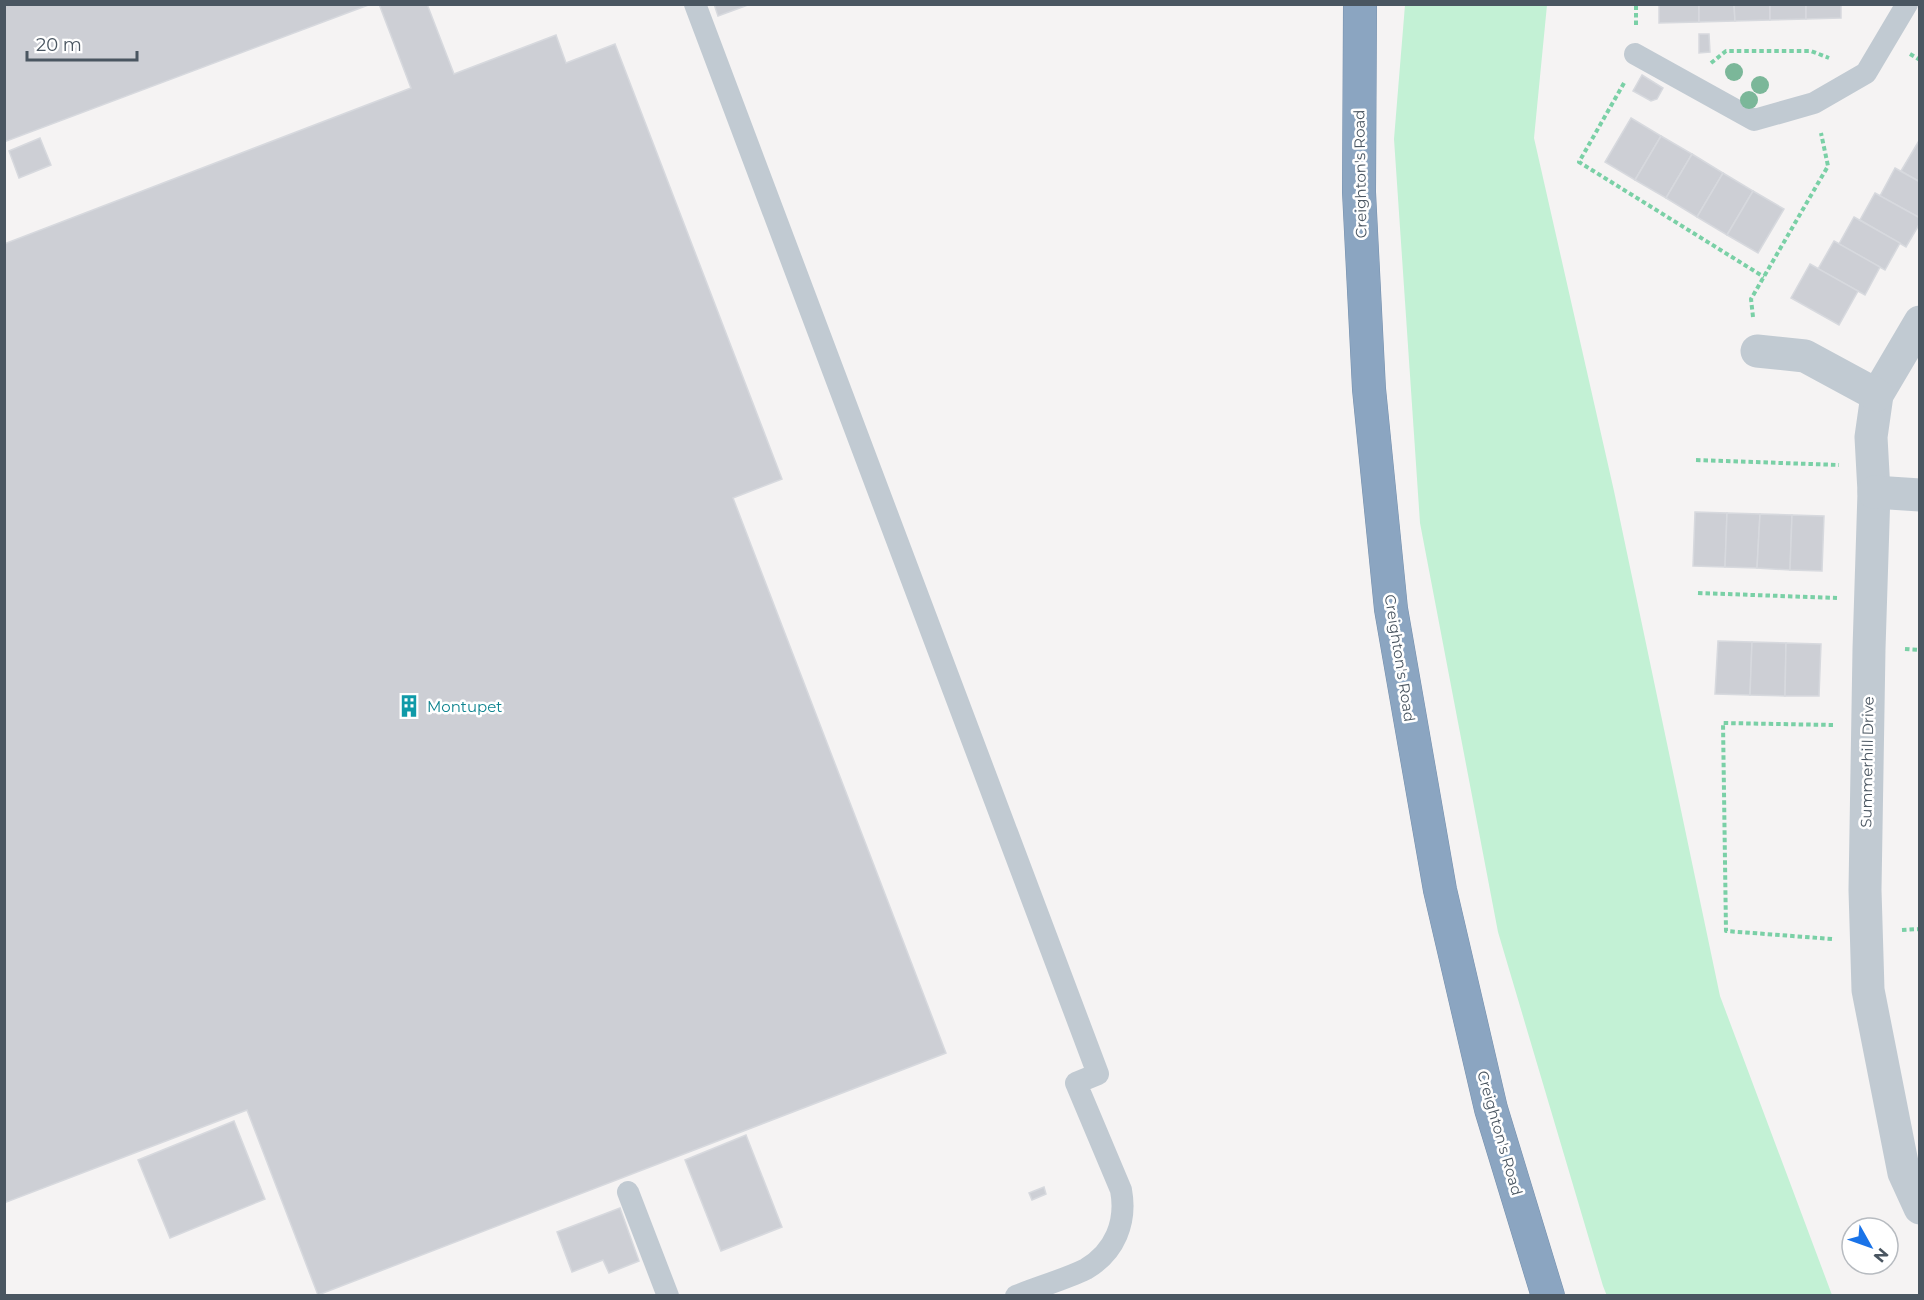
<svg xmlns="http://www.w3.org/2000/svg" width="1924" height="1300" viewBox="0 0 1924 1300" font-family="Montserrat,sans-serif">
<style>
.green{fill:#c3f1d5}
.building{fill:#cdcfd5;stroke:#d7d9de;stroke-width:1.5}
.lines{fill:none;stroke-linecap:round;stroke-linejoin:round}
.highway-casing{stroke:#7690ad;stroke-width:34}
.path{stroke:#7ad0a6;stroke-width:4;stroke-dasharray:4.5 3;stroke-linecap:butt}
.lane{stroke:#c1cad2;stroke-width:22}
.street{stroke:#c1cad2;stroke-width:33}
.highway{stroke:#8ba5c1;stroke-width:33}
.tree{fill:#7bb799}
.labels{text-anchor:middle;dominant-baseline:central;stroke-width:5;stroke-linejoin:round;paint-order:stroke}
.street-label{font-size:15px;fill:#4a5661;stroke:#fff}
.culture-label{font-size:15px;fill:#0d838f;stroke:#fff;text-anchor:start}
</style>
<rect width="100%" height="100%" fill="#f5f3f3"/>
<!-- green -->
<polygon class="green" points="1405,5 1547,5 1534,138 1614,491 1720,996 1832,1295 1607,1296 1603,1286 1498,932 1420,523 1394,139"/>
<!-- building -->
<g class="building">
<polygon points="4,4 371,4 4,142"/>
<polygon points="379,4 427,4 454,74 556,35 566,63 615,44 782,479 733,498 946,1053 318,1295 247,1110 4,1203 4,244 411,88"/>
<polygon points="714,4 748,4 748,5 718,16"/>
<polygon points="1659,4 1699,4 1699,22 1659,23"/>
<polygon points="1699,4 1734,4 1735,21 1699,22"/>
<polygon points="1734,4 1770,4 1770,20 1735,21"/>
<polygon points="1770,4 1806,4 1806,19 1770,20"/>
<polygon points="1806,4 1841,4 1841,18 1806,19"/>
<polygon points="1699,34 1709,34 1710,52 1699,53"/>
<polygon points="1642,75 1663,88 1657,99 1651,101 1633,91"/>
<polygon points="1631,118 1661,136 1635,180 1605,162"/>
<polygon points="1661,136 1692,154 1666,198 1635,180"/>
<polygon points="40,138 51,165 19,178 9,151"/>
<polygon points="1920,139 1920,182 1901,171"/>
<polygon points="1692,154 1723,173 1697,217 1666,198"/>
<polygon points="1895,168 1920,182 1920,218 1880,196"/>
<polygon points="1723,173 1753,191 1727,235 1697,217"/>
<polygon points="1753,191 1784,209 1758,253 1727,235"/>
<polygon points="1875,193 1920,218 1920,223 1906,247 1860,220"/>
<polygon points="1854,217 1900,243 1885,270 1839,244"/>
<polygon points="1834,241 1880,267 1865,295 1818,269"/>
<polygon points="1810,264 1858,291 1839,325 1791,298"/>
<polygon points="1695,512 1727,513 1725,567 1693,566"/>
<polygon points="1727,513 1760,514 1757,568 1725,567"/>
<polygon points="1760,514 1792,515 1790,570 1757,568"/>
<polygon points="1792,515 1824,516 1822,571 1790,570"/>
<polygon points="1718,641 1752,642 1750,695 1715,694"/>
<polygon points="1752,642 1786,643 1785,696 1750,695"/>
<polygon points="1786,643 1821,644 1819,696 1785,696"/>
<polygon points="234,1121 265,1199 170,1238 138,1160"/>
<polygon points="746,1135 782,1227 721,1251 685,1160"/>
<polygon points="1044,1187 1046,1194 1032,1200 1029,1193"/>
<polygon points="620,1208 639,1261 609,1273 603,1260 572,1272 557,1232"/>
</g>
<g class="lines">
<!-- highway casing -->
<g class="highway-casing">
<polyline id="highway" points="1360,4 1359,192 1369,389 1391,609 1440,890 1491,1109 1548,1296"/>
</g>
<!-- path -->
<g class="path">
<polyline points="1636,25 1636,4"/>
<polyline points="1910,54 1920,60"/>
<polyline points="1711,63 1726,51 1811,51 1829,58"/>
<polyline points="1624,83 1579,162 1764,277"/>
<polyline points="1753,317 1751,299 1828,166 1821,133"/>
<polyline points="1696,460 1839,465"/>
<polyline points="1698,593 1837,598"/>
<polyline points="1905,649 1920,650"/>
<polyline points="1902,930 1920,929"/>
<polyline points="1832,939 1726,931 1723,723 1833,725"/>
</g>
<!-- lane -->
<g class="lane">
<path d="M695 4 1098 1074 1076 1083 1121 1190C1127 1222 1115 1252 1086 1269 1066 1279 1038 1287 1016 1296"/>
<polyline points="1635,54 1754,120 1814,103 1866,73 1907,4"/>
<polyline points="628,1192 668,1296"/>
</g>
<!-- street -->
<g class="street">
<polyline points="1920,322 1877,395 1871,437 1874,492 1869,649 1865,890 1868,990 1904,1173 1920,1208"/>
<polyline points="1757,351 1805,356 1877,395"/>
<polyline points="1874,492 1920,495"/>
</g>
<!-- highway -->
<use href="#highway" class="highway"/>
</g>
<!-- trees -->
<g class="tree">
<circle cx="1734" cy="72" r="9"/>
<circle cx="1760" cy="85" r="9"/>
<circle cx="1749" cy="100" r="9"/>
</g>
<!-- icons -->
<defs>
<g id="building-bare" transform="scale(1.8)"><path d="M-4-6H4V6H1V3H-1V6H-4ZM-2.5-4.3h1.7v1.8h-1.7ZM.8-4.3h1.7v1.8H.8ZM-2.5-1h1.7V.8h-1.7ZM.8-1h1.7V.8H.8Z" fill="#0f9aa8" stroke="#fff" stroke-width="2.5" paint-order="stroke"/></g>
</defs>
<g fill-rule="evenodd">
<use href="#building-bare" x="409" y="706"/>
</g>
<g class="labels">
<!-- street labels -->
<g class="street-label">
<text transform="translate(1360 174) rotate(-91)">Creighton's Road</text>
<text transform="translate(1400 658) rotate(81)">Creighton's Road</text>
<text transform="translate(1867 762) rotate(-89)">Summerhill Drive</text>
<text transform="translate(1500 1133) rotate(74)">Creighton's Road</text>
</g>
<!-- culture labels -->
<g class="culture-label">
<text x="427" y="706">Montupet</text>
</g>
</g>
<!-- border -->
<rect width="1924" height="1300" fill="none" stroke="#4a5661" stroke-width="12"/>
<!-- north arrow -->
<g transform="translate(1870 1246) rotate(130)"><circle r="28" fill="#ffffff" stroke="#b7bbc0" stroke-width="1.5"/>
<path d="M0-4.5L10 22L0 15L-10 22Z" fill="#1a73e8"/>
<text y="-9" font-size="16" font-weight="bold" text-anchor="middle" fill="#4a5661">N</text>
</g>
<!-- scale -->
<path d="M27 51v9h110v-9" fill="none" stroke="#4a5661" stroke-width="3"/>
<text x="36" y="51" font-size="18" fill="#4a5661" stroke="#ffffff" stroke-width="4.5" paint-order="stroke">20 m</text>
</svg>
